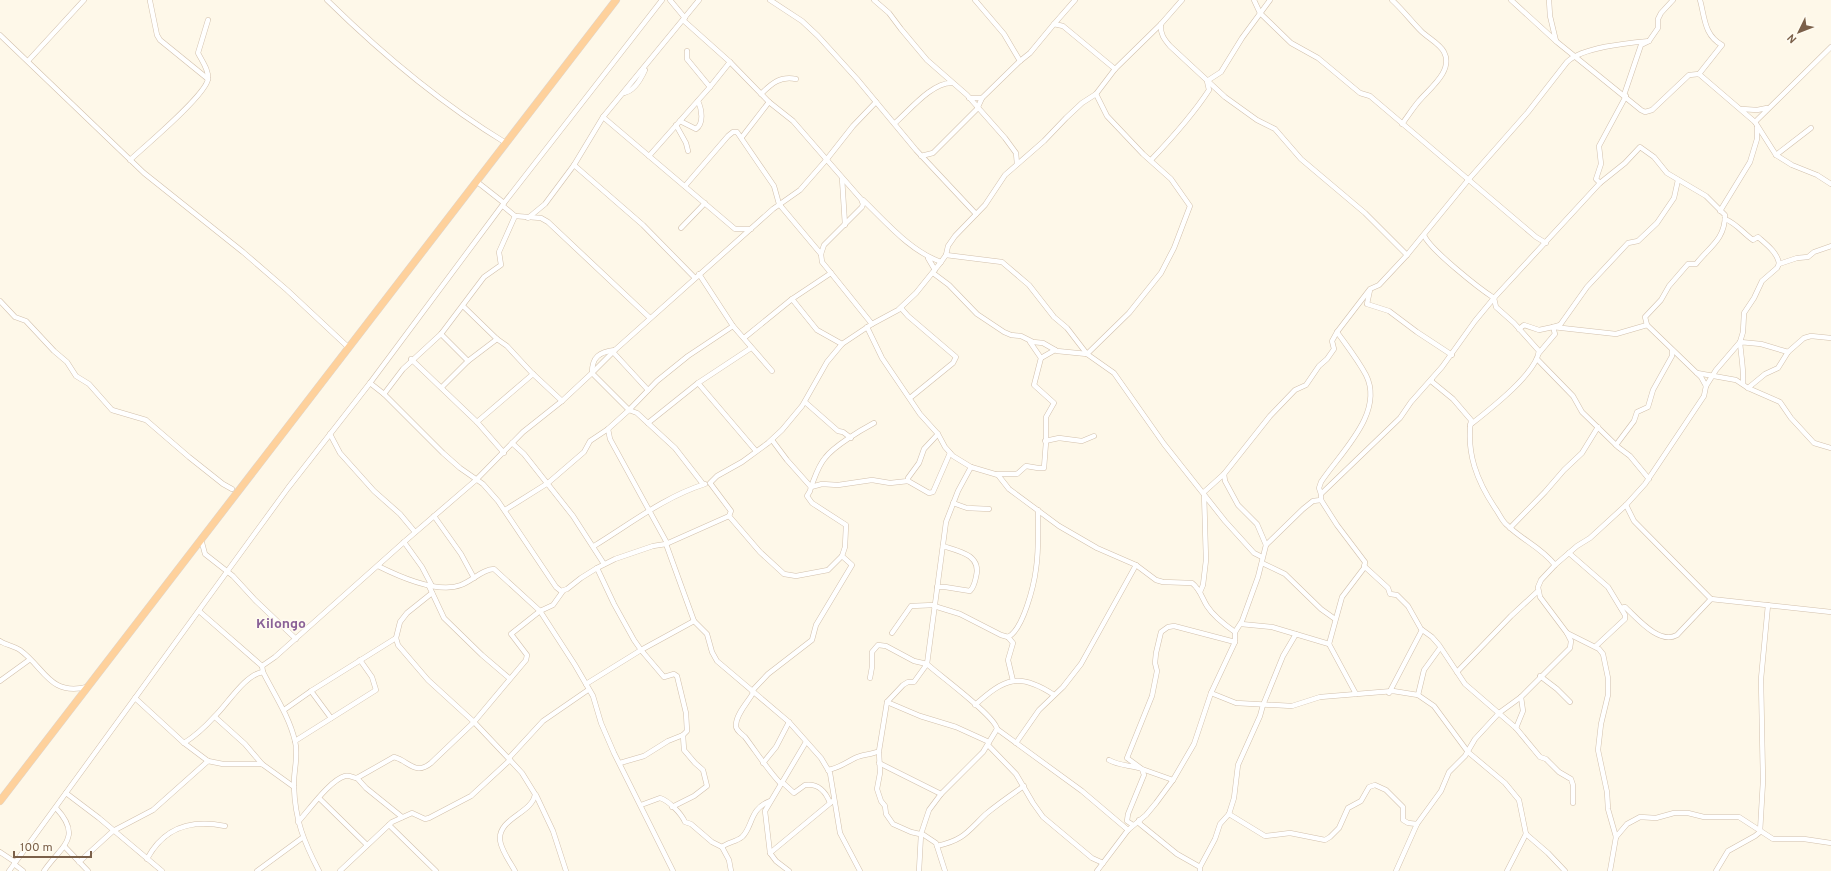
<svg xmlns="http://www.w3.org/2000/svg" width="1831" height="871" viewBox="0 0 1831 871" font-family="Overpass,sans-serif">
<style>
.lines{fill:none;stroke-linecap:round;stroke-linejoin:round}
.minor-casing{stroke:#d2c0ac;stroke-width:5.5}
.trunk-casing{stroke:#ddd6d0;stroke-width:8}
.minor{stroke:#fff;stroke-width:4.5}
.trunk{stroke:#fed19c;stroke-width:7}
.labels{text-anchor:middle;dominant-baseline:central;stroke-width:3;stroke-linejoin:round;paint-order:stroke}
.quarter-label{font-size:14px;font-weight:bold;fill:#8a6197;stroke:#fffbf0}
</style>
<rect width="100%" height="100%" fill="#fef8e9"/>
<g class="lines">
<!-- minor casing -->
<g class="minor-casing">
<g id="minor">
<path d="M327 0C382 54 440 103 506 143"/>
<polyline points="670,0 685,18"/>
<polyline points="770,0 802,21 818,36 857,79 916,150 976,214"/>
<polyline points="874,0 889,13 901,29 927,60 967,95 1005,138 1016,153 1017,164"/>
<polyline points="975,0 1004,34 1020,61"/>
<polyline points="1254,0 1260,13 1291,43 1318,58 1360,93 1370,96 1536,237 1546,243"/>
<path d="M1392 0C1403 10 1411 21 1421 31 1428 38 1440 44 1444 52 1454 71 1429 89 1419 101 1413 108 1408 116 1402 124"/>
<polyline points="1511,0 1557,42 1641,110 1645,112 1652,110 1689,75 1699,74 1755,122 1776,155 1792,165 1817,175 1831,184"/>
<polyline points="1549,0 1550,16 1556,41"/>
<polyline points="150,1 157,35 160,40 208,79"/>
<polyline points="683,20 730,62 769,102 793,121 861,199 863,204 862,207 824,245 821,254 822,262 831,273 872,324"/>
<polyline points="1054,24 1075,0"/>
<path d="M1161 24C1160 34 1164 39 1170 46L1225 97 1257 120 1275 129 1301 159 1365 213 1407 255"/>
<polyline points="0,35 144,173 243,252 287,290 348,347"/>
<polyline points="687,51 687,59 710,87"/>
<polyline points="28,61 84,0"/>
<path d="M1699 74 1722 45C1704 35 1705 18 1700 0"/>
<path d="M624 93C634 91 641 79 645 70"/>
<path d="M761 94C772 83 780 76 796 79"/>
<polyline points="1624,95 1641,45 1649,41 1658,28 1658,19 1661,13 1673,0"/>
<polyline points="969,98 982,98 1020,61 1030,53 1054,24 1063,26 1115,69"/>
<polyline points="1742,109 1757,110 1767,108"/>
<polyline points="603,117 735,229 751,229"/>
<path d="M680 121 696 129C704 123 702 110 698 101"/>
<polyline points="1755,122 1831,47"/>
<path d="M895 123C909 111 932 82 952 83"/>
<polyline points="676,125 686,143 688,151"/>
<polyline points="742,137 769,102"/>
<polyline points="1776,155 1811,128"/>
<polyline points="649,156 710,87 730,62"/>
<polyline points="921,156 933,153 977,109 982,98"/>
<path d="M130 160C145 146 206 95 208 79 209 70 202 61 198 53L208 20"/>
<path d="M1151 160C1172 138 1192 116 1209 90L1207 81 1221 72 1242 38 1270 0"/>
<polyline points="574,165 643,225 695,278"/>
<polyline points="842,178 845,225"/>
<polyline points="476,181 504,203"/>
<polyline points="1600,183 1596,179 1601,164 1599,146 1626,96"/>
<polyline points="685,186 728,136 733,132 737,132 774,186 779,204 821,254"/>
<path d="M863 200C886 222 910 251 941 262"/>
<polyline points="503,206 515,216 541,218 548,222 650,318"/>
<polyline points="1720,211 1750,162 1757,139 1757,127"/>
<polyline points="528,218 545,204 574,165 603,117 699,0"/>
<polyline points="681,228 705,203"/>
<path d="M1424 235C1429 249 1480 289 1494 298L1496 307 1514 323 1539 351C1536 374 1489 410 1470 425"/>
<polyline points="946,255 1002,262 1029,285 1054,317 1067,328 1087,354 1114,373 1164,444 1225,521 1254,553 1262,557"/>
<polyline points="928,258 935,270"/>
<polyline points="1779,264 1797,258 1808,257 1814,252 1831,246"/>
<polyline points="933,273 949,285 977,314 1004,332 1011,335 1021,336 1033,342 1043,343 1057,351 1087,354 1129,313 1161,273 1174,248 1190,206 1171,179 1143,154 1107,116 1096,94"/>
<polyline points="699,274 733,326 772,371"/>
<polyline points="1370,290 1367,304 1389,311 1417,332 1452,355"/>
<polyline points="792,299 817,330 842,344"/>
<polyline points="0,301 15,317 26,321 54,351 67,362 76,376 89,384 112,410 146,420 189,457 223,484 232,489"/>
<polyline points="463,306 497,339 507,346 532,373 562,401"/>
<polyline points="901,308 908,316 956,357 953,363 910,398"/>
<path d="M867 327 882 358 920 414 938 434 945 447 953 456 971 467 998 475 1009 489 1059 526 1097 548 1136 565 1156 580 1163 582 1192 583C1200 589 1202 598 1207 606 1214 617 1225 625 1235 632"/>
<polyline points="1519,329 1524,325 1539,330 1553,327 1616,334 1647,325"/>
<polyline points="441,334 468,361"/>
<polyline points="744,338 792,299 831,273"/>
<polyline points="615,350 592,373 629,410 637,413 675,448 703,484"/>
<polyline points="613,352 648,390"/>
<polyline points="1539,353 1555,334 1553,327 1560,325 1587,287 1628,243 1638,241 1657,223 1674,198 1678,180"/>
<polyline points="1041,358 1055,350"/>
<polyline points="411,359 477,422 504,453"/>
<polyline points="1537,359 1573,396 1582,412 1618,447 1630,456 1649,479"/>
<polyline points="1697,373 1736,380 1748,388 1780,402 1791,418 1814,443 1831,448"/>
<path d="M1432 379 1431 381 1453 399 1471 420C1466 453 1477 481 1495 508 1499 513 1502 521 1507 525 1522 540 1541 547 1555 565"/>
<polyline points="370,383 384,394 443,453 460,468 483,484 498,501 556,587 561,591 567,589 581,578 597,568 615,559 653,546 666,544 729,516 731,511 710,483 717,476 742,462 768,443 782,430 802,406 827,362 842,344 872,324 898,310 916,293 941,262 946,255 948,246 955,236 985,205 1005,175 1044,141 1066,118 1082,103 1096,94 1115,69 1161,24 1182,0"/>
<polyline points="698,383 756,451"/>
<path d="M1743 384C1744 370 1741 356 1740 342L1761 344 1788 352"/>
<path d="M1706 386 1716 370 1740 342 1743 332 1744 313 1754 298 1762 281 1777 268 1779 264C1778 253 1766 244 1758 237L1753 240C1743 233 1736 223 1725 219"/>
<polyline points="442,387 468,361 497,339"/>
<polyline points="1748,388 1765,374 1778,368 1788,352 1804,338 1811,336 1831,338"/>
<polyline points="384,394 403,369 441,334 484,277 501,265 499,252 515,216"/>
<polyline points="805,402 838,431 843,432 851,438"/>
<polyline points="477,422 533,374"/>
<polyline points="648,423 698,383 751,348"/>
<polyline points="608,429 610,439 667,543"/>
<polyline points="330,434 340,453 374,491 400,514 415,532"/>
<polyline points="1045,441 1059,438 1082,441 1094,436"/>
<polyline points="512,443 524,454 573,516 604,564"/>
<polyline points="1616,445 1634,421 1637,412 1648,407 1653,390 1672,356 1672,350"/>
<polyline points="996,474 1017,474 1026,466 1038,468 1044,468 1046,442 1046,417 1054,403 1034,385 1041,358 1030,342"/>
<polyline points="1224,474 1225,481 1238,505 1257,524 1266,545"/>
<polyline points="908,481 929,493 933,492 950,453"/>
<polyline points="811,487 822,484 838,485 872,480 890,483 908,481 908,478 919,463 924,449 938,434"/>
<path d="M811 487C815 477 818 466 825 458 834 446 861 430 874 423"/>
<path d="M1321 494 1319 488 1321 482C1340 453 1385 413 1366 375 1358 360 1347 346 1337 332"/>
<polyline points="1321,500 1337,525 1365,562 1364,568 1342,597 1329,644 1356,694"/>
<polyline points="953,503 967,508 989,509"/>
<polyline points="1626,505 1634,521 1711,599 1831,612"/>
<polyline points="505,510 548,483 584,452 590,441 608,429 629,410 657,381 688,356 733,326"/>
<polyline points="434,516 461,554 474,578"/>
<polyline points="729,516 760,552 784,574 796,576 828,570 842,556"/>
<polyline points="1510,528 1545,492 1564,470 1582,453 1598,427"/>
<polyline points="201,539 205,554 233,576 255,600 296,639"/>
<polyline points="404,542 422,567 432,586"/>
<polyline points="666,544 694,621 707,634 712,652 717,661 789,722 821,758 830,773 840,833 860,871"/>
<path d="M594 546C630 524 664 497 705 484"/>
<polyline points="1569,553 1608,587 1625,615 1625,619 1596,646"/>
<polyline points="1262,563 1285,574 1321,609 1335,619"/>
<path d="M378 566C398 576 438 594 461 585 472 581 483 569 494 569L540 611 575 665 593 696 601 723 614 753 673 871"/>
<polyline points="1364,566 1388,588 1390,594 1397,595 1408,606 1421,629 1432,637 1439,645 1465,684 1516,728 1540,757 1546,759 1559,772 1571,779 1573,785 1573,803"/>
<polyline points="597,568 614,604 634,640 641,650 664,677 674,674 677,676 686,713 687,731 683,735 668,741 644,756 620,763"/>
<polyline points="429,586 444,618 482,655 509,678"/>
<path d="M937 587H945L970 591C974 587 975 582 976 577 982 555 959 551 943 546"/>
<path d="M1200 592 1203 585 1206 560 1204 492 1224 474 1270 416 1295 390 1306 385 1319 366 1327 359 1334 349 1332 341 1337 332 1370 289 1379 285 1407 255 1469 179 1528 112 1567 62C1583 47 1628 43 1649 41"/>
<path d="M432 593 407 613 400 622 396 638 398 645 428 680 474 722 510 760 522 773 535 794C533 813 498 818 500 840 501 850 510 862 515 871"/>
<path d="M934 606 960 614 1001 635 1008 637C1023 630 1034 585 1036 569 1039 550 1038 529 1038 510"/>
<path d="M1621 608 1625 607C1637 618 1659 645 1677 635L1711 599"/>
<path d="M199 611 262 666 275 657 404 542 476 480 523 432 562 401 592 373C592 357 599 352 615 350L773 209 800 190 827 159 853 126 876 102"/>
<polyline points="1241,624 1272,627 1329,644"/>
<polyline points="892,633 911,606 934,605"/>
<polyline points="1567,633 1599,649 1603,654 1608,678 1608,695 1601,724 1598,750 1607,792 1608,809 1616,837 1610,871"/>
<polyline points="1008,637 1013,643 1008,660 1013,681"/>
<path d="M0 641C6 645 14 646 20 650 45 668 49 696 87 687"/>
<path d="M262 666 263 672C274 694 289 716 295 741 299 756 293 772 294 787 295 820 304 842 319 871"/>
<polyline points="1457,672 1511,616 1538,591"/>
<polyline points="1540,676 1557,689 1570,702"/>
<polyline points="870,678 872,667 872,652 878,645 886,646 914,661 927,664 914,682 908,682 903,685 887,702 879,751 880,773 877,789 881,801 885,806 886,814 893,824 911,832 924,835 936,843 945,871"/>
<polyline points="0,681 29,660"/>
<polyline points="586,684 641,650 694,621"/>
<polyline points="311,691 331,718"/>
<polyline points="752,691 768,674 812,640 816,625 852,565 842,556 845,547 846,525 812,503 807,496 810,491 811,487 787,460 772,440"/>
<path d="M753 693C748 702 736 714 736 725 735 730 742 734 745 737 757 753 767 769 781 784"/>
<polyline points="1211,693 1236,703 1292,706 1320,697 1393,691 1418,695 1434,706 1468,752 1505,783 1519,800 1526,834 1548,853 1565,871"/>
<polyline points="1389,693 1422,630"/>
<polyline points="1418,695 1424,670 1440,648"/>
<polyline points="135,698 184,743 208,761 223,764 262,764 294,787"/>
<polyline points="887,702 920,716 956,727 989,742"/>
<path d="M975 705C1005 678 1019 672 1054 695"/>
<polyline points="284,710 311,691 396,638"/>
<polyline points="215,717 245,744 262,764"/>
<polyline points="1516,728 1523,711 1521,697"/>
<polyline points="997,729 1082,791 1128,830"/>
<polyline points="295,741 376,690 372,677 360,660"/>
<path d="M184 743C195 736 205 727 214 717 227 705 245 674 263 672"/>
<polyline points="1016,743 1039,710 1063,687 1081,664 1136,565"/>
<polyline points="988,745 1016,774 1033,803 1043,817 1092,858 1103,863"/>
<polyline points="509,758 543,721 588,690"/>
<path d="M1109 760C1119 766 1131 765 1142 769L1144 775 1128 814 1127 821 1133 825"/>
<polyline points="763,763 776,747 789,722"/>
<polyline points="879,763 941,794"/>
<path d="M828 770C839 768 845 763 855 758 863 754 871 755 879 751"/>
<polyline points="357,778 366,788 402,817"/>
<polyline points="1173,780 1142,769 1127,758 1152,696 1157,671 1155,663 1156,653 1161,632 1168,627 1174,626 1235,642"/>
<path d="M782 782 794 793 805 785C818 783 826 792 830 803"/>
<polyline points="66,793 99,818 162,871"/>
<polyline points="536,795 553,831 566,871"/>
<polyline points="319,798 367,845"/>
<path d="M641 805 660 798C669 801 681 813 685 822L691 824 712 842 722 847 729 860 731 871"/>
<polyline points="672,807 694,796 707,786 703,770 695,763 684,750 683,735"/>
<polyline points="1229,814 1265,836 1290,833 1325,840 1330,837 1339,828 1348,808 1361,801 1369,787 1375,785 1386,790 1403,807 1403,820 1408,823 1417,824"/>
<polyline points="1139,820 1140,824 1177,854 1200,867"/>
<path d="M298 822C309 810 330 780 345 776 350 775 353 778 357 778L394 757C409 761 415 776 431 763L474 722 526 660 527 655 511 634 540 611 553 605 563 591"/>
<polyline points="389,825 436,871"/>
<polyline points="1616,837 1627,824 1640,817 1656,818 1674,813 1688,813 1704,817 1739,817 1773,839 1804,839 1831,843"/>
<path d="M937 846C964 840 967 832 986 814 998 804 1011 795 1024 786"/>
<polyline points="65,847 88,871"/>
<path d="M722 847C728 842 736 842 742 837 753 827 749 809 770 801"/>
<polyline points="0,852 15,862"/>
<polyline points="770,853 834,800"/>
<path d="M147 859C164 827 191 819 225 826"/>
<polyline points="79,862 113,831 153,810 208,761"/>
<polyline points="14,864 23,871"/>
<polyline points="9,871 288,488 370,383 504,203 662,0"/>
<path d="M44 871C60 847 84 838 56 808"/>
<polyline points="257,871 302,838"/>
<polyline points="340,871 392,822 412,813 425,819 429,818 471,796 510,760"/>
<polyline points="789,871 776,861 770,853 765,811 806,742"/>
<path d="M919 871 921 834 929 810 941 794 983 752 997 729C995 716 940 676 927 664L946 522 958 491 971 467"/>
<path d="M1097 871 1128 830 1146 815 1156 803 1173 780 1194 744 1211 693 1235 642V632L1242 621 1258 577 1266 545 1303 509 1313 501 1321 500V494L1400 418 1411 402 1442 367 1475 321 1494 298 1600 183 1625 163 1640 147 1654 157 1667 173 1706 196 1725 215C1725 240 1709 247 1696 264H1688L1669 286 1661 300 1645 317 1647 325 1701 377 1706 386 1704 396 1645 484 1626 505 1590 538 1577 546 1555 565 1541 580 1538 587 1540 597 1567 633 1571 641 1570 648 1521 697 1499 713 1475 739 1465 756 1449 772 1441 791 1417 824 1396 871"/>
<polyline points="1200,871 1200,867 1215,839 1220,824 1229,814 1234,798 1238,765 1260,716 1263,705 1283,656 1296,634"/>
<polyline points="1507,871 1526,834"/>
<polyline points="1716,871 1728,851 1755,836 1760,832 1763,781 1761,679 1768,605"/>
</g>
</g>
<!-- trunk casing -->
<g class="trunk-casing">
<polyline id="trunk" points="0,801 616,0"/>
</g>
<!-- minor -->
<use href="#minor" class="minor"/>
<!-- trunk -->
<use href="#trunk" class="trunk"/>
</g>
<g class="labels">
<!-- quarter labels -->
<g class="quarter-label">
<text x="281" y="624">Kilongo</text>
</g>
</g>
<!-- north arrow -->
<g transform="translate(1799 32) rotate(227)" stroke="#fffbf0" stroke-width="3" paint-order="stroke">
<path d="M0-3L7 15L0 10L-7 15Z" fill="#7b6049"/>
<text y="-6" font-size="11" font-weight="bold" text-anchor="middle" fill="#7b6049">N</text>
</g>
<!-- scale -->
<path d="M14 851v6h77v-6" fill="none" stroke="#7b6049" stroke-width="2"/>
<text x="20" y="851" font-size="12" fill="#7b6049" stroke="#fffbf0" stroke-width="3" paint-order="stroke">100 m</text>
</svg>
